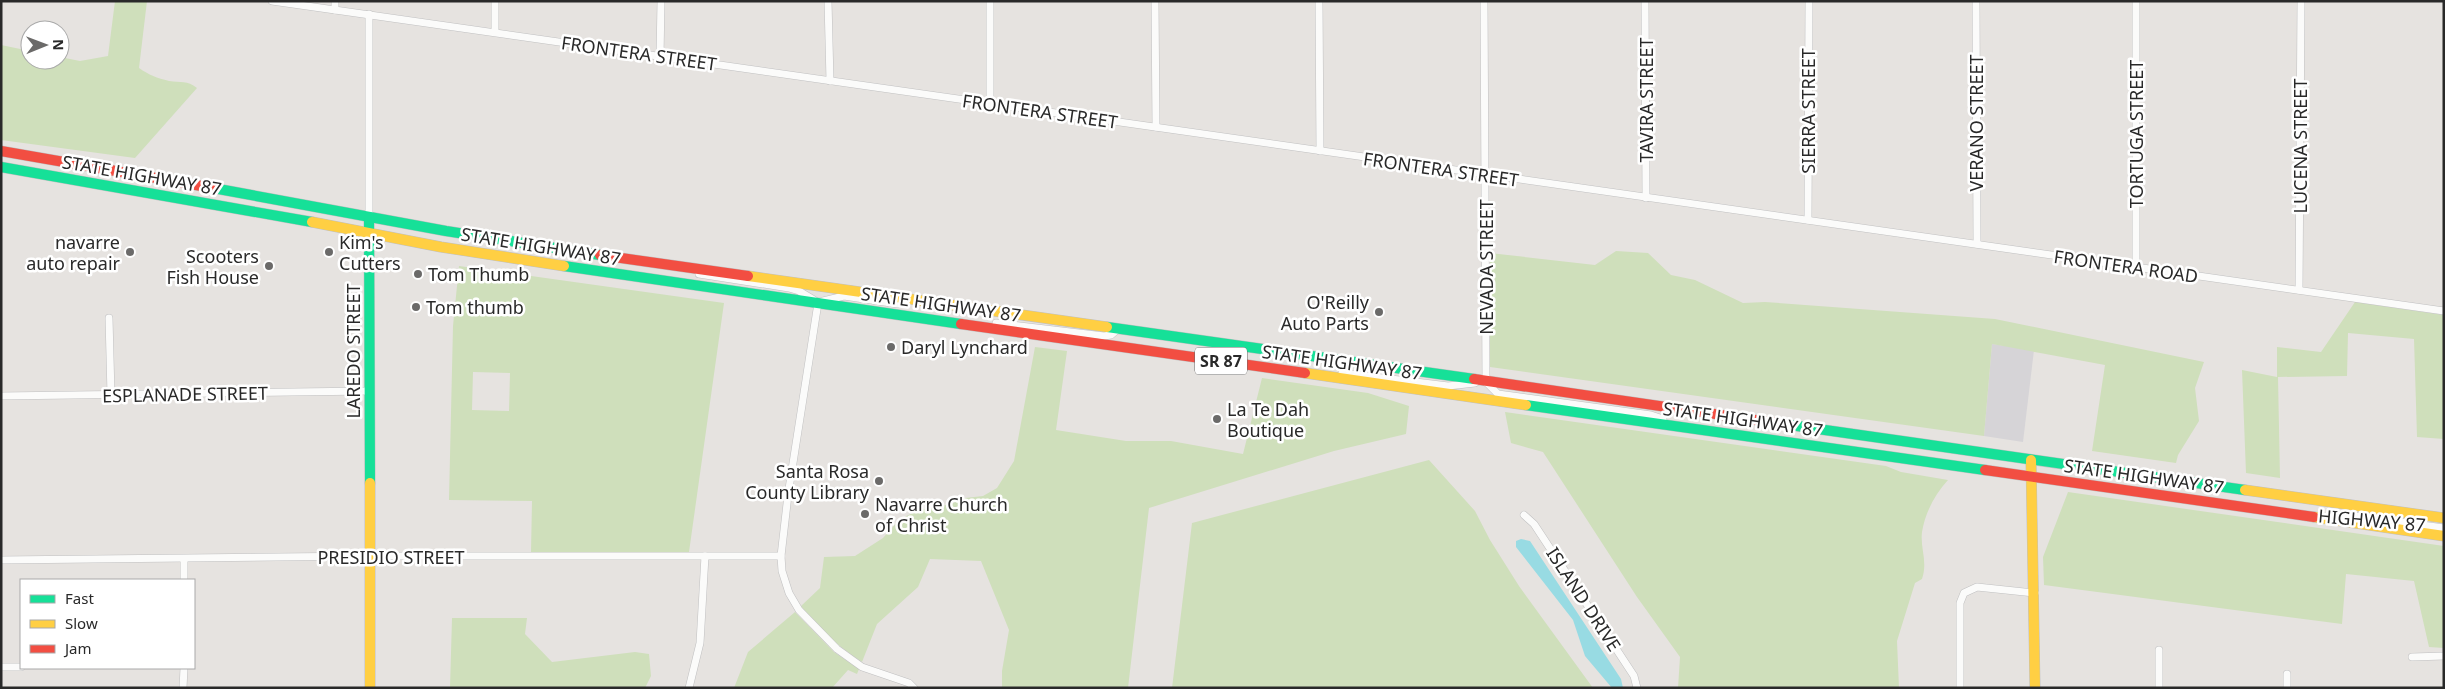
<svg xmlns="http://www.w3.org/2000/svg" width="2445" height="689" viewBox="0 0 2445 689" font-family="'Noto Sans',sans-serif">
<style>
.industrial{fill:#d6d4d7}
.green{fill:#cfdfbb;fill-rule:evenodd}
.water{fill:#98dbe3}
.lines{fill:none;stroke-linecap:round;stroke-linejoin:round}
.street-casing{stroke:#c0c0c1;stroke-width:8}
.fast-casing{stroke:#c0c0c1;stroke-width:11}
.slow-casing{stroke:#c0c0c1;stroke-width:11}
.jam-casing{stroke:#c0c0c1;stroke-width:11}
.street{stroke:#fbfbfa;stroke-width:7}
.fast{stroke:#16e098;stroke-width:10}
.slow{stroke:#ffcf43;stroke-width:10}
.jam{stroke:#f24e42;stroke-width:10}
.poi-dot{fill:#6b6a69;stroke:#fff;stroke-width:2}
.labels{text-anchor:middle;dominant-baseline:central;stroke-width:5;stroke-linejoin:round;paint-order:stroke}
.shield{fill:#fff;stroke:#696969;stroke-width:1}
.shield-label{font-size:16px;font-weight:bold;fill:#292929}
.street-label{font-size:18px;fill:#292929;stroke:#fff}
.poi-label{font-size:18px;fill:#292929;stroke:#fff;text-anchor:start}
</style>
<rect width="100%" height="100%" fill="#e6e3e0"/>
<!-- industrial -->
<polygon class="industrial" points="1992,344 2034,350 2023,442 1984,436"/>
<!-- green -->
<g class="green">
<path d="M115 1H147L139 68C149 75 157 78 169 81 181 83 187 80 197 88L135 158 1 140V45L30 51V60H60V57L80 61 108 56Z"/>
<polygon points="1616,251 1648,253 1671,275 1695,280 1743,303 1765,302 1995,319 2204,362 2195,388 2199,421 2178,455 2176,463 2092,451 2105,365 1992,344 1984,436 1490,367 1490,253 1595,265"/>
<path d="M459 266 724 303 689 552H531L532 501 449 500 453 326ZM473 372 510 373 509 411 472 410Z"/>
<polygon points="2355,302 2444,315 2444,439 2417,437 2414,339 2348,333 2347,376 2278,377 2280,478 2246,473 2242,370 2277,377 2277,347 2321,352"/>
<path d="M1035 347 1067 351 1056 430 1126 441H1171L1243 454 1262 378 1368 393 1409 406 1406 434 1334 451 1149 508 1128 688H1002V671L1009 630 981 561 930 559 918 587 877 624 862 662C840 648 816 627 801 606L820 588 824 557 855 556 883 538 900 519 919 510 951 504 965 498 983 496 997 488 1014 461Z"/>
<path d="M1505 412 1886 466 1901 472 1948 480C1935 494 1925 513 1922 532 1920 549 1928 561 1922 579L1915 583 1897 641 1899 688H1678L1680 657 1637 597 1543 452 1511 443Z"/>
<polygon points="1429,460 1475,511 1490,540 1519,586 1593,688 1172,688 1192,523"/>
<polygon points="2068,492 2444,546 2444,648 2429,647 2414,581 2346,574 2342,624 2044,585 2043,557"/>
<polygon points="795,612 834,652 859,669 857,674 848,670 832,688 734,688 748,652"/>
<polygon points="452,618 527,618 525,634 552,662 635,652 649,654 651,676 645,688 450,688"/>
</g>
<!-- water -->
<polygon class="water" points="1521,539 1530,541 1621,679 1623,688 1612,688 1585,656 1573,620 1516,547 1516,541"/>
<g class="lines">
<!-- street casing -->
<g class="street-casing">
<g id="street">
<polyline points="272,1 2444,311"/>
<polyline points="335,1 335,10"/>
<polyline points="828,1 830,81"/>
<polyline points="990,1 990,104"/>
<polyline points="1155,1 1156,127"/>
<polyline points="1319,1 1320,151"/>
<polyline points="1484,1 1486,382"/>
<polyline points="1645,1 1646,198"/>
<polyline points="1976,1 1977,244"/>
<polyline points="369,14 369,217"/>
<polyline points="495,31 495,1"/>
<polyline points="660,57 661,1"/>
<polyline points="1808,220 1809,1"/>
<polyline points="2136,267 2136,1"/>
<polyline points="699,274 789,288 799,291 814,300"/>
<polyline points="2299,290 2301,1"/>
<polyline points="823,301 844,296 898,304"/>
<polyline points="818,303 788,495 781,556 782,571 789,593 799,610 837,649 862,667 909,683 914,688"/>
<polyline points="109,318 111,395"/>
<polyline points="996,323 1104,336 1111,335 1118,329"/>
<polyline points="1342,373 1448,386 1475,383"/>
<polyline points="1486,382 1498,394 1651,415 1663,419"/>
<polyline points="1,396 370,391"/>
<polyline points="1524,515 1534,524 1634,676 1637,688"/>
<polyline points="2331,515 2348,515 2444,528"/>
<polyline points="1,560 370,556 781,556"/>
<polyline points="184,580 184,560"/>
<polyline points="2159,650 2159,688"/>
<polyline points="2412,657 2444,656"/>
<polyline points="1,667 21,667"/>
<polyline points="183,688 184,668"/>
<polyline points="689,688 700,643 705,556"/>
<polyline points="1960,688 1960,603 1964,593 1977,587 2035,593"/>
<polyline points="2287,688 2287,674"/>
</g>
</g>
<!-- fast casing -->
<g class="fast-casing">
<g id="fast">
<polyline points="1,167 312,222"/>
<polyline points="213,188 446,231 600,255"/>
<polyline points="369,217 370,483"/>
<polyline points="564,266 961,324"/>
<polyline points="1107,327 1474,379"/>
<polyline points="1526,405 1985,470"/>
<polyline points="1783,424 2245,490"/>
</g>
</g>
<!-- slow casing -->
<g class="slow-casing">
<g id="slow">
<polyline points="312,222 441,247 564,266"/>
<polyline points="748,276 1107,327"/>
<polyline points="1305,373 1526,405"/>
<polyline points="2031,460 2035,688"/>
<polyline points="370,483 370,688"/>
<polyline points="2245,490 2444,518"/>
<polyline points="2314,517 2444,536"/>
</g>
</g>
<!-- jam casing -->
<g class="jam-casing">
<g id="jam">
<polyline points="1,151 213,188"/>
<polyline points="600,255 748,276"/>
<polyline points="961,324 1305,373"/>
<polyline points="1474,379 1783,424"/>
<polyline points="1985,470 2314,517"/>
</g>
</g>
<!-- street -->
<use href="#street" class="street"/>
<!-- fast -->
<use href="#fast" class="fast"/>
<!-- slow -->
<use href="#slow" class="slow"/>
<!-- jam -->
<use href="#jam" class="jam"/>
</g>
<!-- markers -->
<g class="poi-dot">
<circle cx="130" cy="252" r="5"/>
<circle cx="329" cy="252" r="5"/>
<circle cx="269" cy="266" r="5"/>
<circle cx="418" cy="274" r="5"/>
<circle cx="416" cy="307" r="5"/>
<circle cx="1379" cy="312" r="5"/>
<circle cx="891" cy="347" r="5"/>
<circle cx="1217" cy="419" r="5"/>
<circle cx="879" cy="481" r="5"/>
<circle cx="865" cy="514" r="5"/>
</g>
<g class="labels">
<!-- shield labels -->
<rect class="shield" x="1195" y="347.5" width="52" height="27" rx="4"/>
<g class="shield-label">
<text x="1221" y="361">SR 87</text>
</g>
<!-- street labels -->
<g class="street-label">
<text transform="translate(639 53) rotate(8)">FRONTERA STREET</text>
<text transform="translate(1646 100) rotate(-90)">TAVIRA STREET</text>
<text transform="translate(1040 111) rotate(8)">FRONTERA STREET</text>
<text transform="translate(1808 111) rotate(-90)">SIERRA STREET</text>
<text transform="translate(1976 123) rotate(-90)">VERANO STREET</text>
<text transform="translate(2136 134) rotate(-90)">TORTUGA STREET</text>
<text transform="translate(2300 146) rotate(-90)">LUCENA STREET</text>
<text transform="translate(1441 169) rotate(8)">FRONTERA STREET</text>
<text transform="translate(142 175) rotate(10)">STATE HIGHWAY 87</text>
<text transform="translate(541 246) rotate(9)">STATE HIGHWAY 87</text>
<text transform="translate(2126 266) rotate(8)">FRONTERA ROAD</text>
<text transform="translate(1486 267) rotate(-90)">NEVADA STREET</text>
<text transform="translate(941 304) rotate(8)">STATE HIGHWAY 87</text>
<text transform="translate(353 351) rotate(-90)">LAREDO STREET</text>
<text transform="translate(1342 362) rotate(8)">STATE HIGHWAY 87</text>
<text transform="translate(185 394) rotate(-1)">ESPLANADE STREET</text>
<text transform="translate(1743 419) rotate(8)">STATE HIGHWAY 87</text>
<text transform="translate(2144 476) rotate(8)">STATE HIGHWAY 87</text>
<text transform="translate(2372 520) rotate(5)">HIGHWAY 87</text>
<text x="391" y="557">PRESIDIO STREET</text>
<text transform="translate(1584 599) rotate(57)">ISLAND DRIVE</text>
</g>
<!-- poi labels -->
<g class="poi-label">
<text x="120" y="242" text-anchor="end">navarre<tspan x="120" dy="21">auto repair</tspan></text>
<text x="339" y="242">Kim's<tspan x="339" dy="21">Cutters</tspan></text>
<text x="259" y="256" text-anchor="end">Scooters<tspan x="259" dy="21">Fish House</tspan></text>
<text x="428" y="274">Tom Thumb</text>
<text x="1369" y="302" text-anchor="end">O'Reilly<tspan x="1369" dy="21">Auto Parts</tspan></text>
<text x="426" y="307">Tom thumb</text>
<text x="901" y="347">Daryl Lynchard</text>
<text x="1227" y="409">La Te Dah<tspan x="1227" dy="21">Boutique</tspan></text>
<text x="869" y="471" text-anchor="end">Santa Rosa<tspan x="869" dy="21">County Library</tspan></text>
<text x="875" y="504">Navarre Church<tspan x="875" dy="21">of Christ</tspan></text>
</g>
</g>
<!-- border -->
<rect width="2445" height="689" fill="none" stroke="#292929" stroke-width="5"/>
<!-- legend -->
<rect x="20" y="579" width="175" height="90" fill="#ffffff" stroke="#a9a9a9"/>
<rect x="30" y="595" width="25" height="8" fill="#16e098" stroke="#a9a9a9"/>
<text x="65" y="604" font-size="15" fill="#292929">Fast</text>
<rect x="30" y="620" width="25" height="8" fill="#ffcf43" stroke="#a9a9a9"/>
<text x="65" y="629" font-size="15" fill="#292929">Slow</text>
<rect x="30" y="645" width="25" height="8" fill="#f24e42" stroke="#a9a9a9"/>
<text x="65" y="654" font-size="15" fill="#292929">Jam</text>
<!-- north arrow -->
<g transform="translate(45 45) rotate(89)"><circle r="24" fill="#ffffff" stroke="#a9a9a9"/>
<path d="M0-4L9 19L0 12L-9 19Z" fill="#6b6a69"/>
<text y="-8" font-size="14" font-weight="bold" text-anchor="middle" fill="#292929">N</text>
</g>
</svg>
